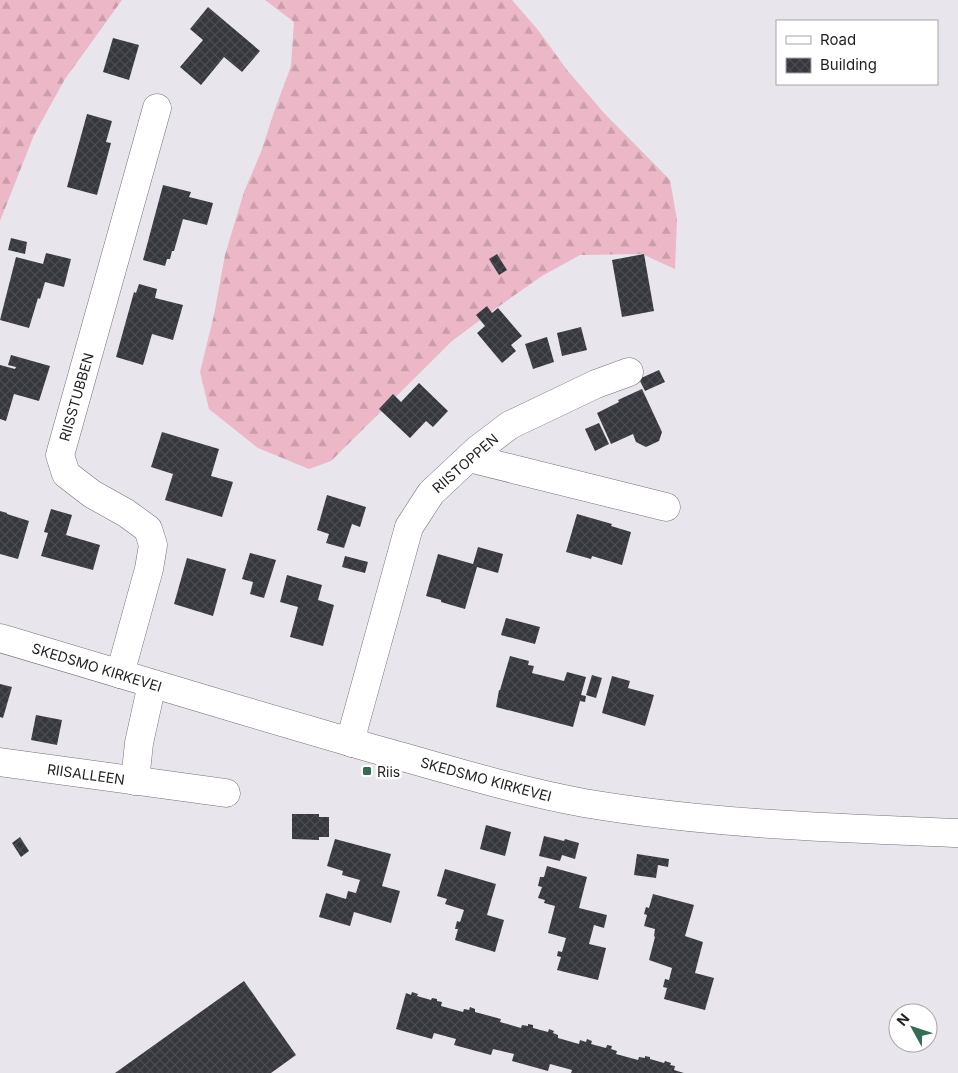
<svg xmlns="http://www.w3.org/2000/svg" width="958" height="1073" viewBox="0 0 958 1073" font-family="Inter,sans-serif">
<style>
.forest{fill:url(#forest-firs)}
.building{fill:url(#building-cross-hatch)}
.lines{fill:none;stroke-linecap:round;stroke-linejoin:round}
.minor-casing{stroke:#757279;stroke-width:29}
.highway-casing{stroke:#757279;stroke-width:29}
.minor{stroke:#fff;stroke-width:28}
.highway{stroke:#fff;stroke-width:28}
.poi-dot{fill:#356d54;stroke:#fff;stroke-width:2}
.labels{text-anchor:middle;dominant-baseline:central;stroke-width:5;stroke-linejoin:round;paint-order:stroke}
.street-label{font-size:14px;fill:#201f22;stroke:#fff}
.poi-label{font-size:14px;fill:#201f22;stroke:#fff;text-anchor:start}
</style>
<defs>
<pattern id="forest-firs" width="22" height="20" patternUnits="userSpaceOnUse" patternTransform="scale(1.25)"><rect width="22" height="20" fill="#ecb7c7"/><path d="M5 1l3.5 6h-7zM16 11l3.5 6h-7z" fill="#ca9dab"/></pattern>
<pattern id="building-cross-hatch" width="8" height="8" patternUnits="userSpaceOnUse" patternTransform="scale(1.25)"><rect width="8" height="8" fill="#36383e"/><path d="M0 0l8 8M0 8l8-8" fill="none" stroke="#4a4c51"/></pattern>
</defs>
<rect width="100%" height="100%" fill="#e8e5ed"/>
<!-- forest -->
<g class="forest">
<polygon points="0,0 122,0 65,79 34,135 0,221"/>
<polygon points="265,0 512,0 538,30 567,70 604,113 670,180 677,220 675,269 642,254 580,255 542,276 495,309 452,341 331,461 309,469 258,448 209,409 200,372 214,315 225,255 244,192 261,152 274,112 291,66 294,22"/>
</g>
<!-- building -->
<g class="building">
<polygon points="208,7 260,51 242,72 224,57 201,85 180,67 203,40 190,29"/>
<polygon points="113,38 139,45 129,80 103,72"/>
<polygon points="87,114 112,121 106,142 111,143 97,195 67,187"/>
<polygon points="163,185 191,192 189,197 213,203 207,225 183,219 174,251 172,251 170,259 167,259 165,266 143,260"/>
<polygon points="11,238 27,242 25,254 8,250"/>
<polygon points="46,253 71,259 64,287 45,282 40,299 38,298 29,328 0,320 16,257 43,264"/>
<polygon points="497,254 507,270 499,275 489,259"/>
<polygon points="644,254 654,311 622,317 612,260"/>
<polygon points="139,284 157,289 155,298 183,305 173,340 152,334 143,365 116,357 134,292 136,293"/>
<polygon points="487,306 492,313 498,308 522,336 511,345 516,351 502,363 477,333 485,326 476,315"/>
<polygon points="581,327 587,350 562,356 557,333"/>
<polygon points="547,337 554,362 533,369 525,344"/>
<polygon points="11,355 50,366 39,401 14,394 6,421 0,419 0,365 15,369 16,367 8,365"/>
<polygon points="659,370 665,382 645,391 639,379"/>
<polygon points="419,383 448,411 433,427 426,421 410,438 379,409 393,394 401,402"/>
<polygon points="642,389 662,432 659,441 646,447 636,442 633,434 611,444 597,413 619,402 618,400"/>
<polygon points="599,423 609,444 595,451 585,429"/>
<polygon points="162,432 219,449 211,476 233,482 222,517 165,500 173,474 151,467"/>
<polygon points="327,495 366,507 360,527 352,524 344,548 326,543 329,534 317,530"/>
<polygon points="51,509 72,515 66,535 100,545 93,570 41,556 48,533 44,532"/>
<polygon points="0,511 7,513 7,514 29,521 18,559 0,554"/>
<polygon points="577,514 612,524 611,526 631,532 622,565 592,556 591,559 566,552"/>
<polygon points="478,547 503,554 498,573 477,567 465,609 441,602 441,600 426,596 438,554 473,564"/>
<polygon points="250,553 276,560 264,598 250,594 253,582 242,579"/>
<polygon points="345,556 368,562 365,573 342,567"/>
<polygon points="187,558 226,569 213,616 174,604"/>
<polygon points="287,575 322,585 318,600 334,605 323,646 290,637 298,607 280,602"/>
<polygon points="506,618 540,627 535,644 501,635"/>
<polygon points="510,656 529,661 528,665 534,666 532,673 564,681 567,672 586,677 581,695 586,696 585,702 580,701 573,727 496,707 499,690 500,690"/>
<polygon points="592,675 602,678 596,698 586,695"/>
<polygon points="612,676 630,681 628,688 654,695 645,726 602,713"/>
<polygon points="0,684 12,687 3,718 0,717"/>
<polygon points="36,715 62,720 57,745 31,740"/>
<polygon points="292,814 319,814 319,817 329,817 329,837 319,837 319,840 292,839"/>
<polygon points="486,825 511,832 505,856 480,849"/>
<polygon points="544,836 564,841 565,839 579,843 575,859 562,855 560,861 539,856"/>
<polygon points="20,837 29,851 21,857 12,843"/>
<polygon points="335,839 391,854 382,886 400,891 391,923 354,912 350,926 319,917 326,893 346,899 348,891 356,893 360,880 342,875 343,871 327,866"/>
<polygon points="637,854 669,859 668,867 658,865 656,878 634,875"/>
<polygon points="547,866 587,877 579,908 607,915 604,928 594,925 589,944 606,948 598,980 557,970 561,957 557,956 558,951 562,952 566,938 548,933 555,906 544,903 545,900 538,898 542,887 538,886 540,877 544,877"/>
<polygon points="445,869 496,884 487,915 504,920 495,952 455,940 458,929 455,929 457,921 460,922 464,910 445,904 447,899 437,896"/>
<polygon points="653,894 694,905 685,936 703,942 695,973 714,978 705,1010 664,999 667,988 663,987 665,979 669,980 672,968 649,960 655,937 654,936 655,929 644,926 647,915 644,914 646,907 649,908"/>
<polygon points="244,981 296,1055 271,1073 115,1073"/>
<polygon points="412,992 418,994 417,996 431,1000 432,998 437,999 437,1001 442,1002 441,1006 463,1012 464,1009 469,1010 470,1007 475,1009 475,1012 501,1019 500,1022 521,1028 522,1025 528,1026 528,1024 533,1025 533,1028 548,1032 549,1029 554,1031 553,1033 558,1035 558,1038 579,1044 580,1040 586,1042 587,1039 592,1041 591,1044 606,1048 607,1045 612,1046 611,1049 617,1051 616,1054 638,1060 639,1057 645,1058 645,1056 650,1057 650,1059 664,1063 665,1061 671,1063 670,1065 675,1066 674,1070 684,1073 571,1073 572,1070 550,1064 548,1071 512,1061 514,1054 493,1049 491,1055 454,1045 456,1039 434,1033 432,1039 396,1029 406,993 411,995"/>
</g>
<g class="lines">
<!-- minor casing -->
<g class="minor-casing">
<g id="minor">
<polyline points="469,458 666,507"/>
<polyline points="120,674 149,569 153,545 148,529 126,513 92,494 66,474 60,455 157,108"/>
<polyline points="352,743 354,727 409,527 431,493 477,450 510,425 596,384 629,372"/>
<polyline points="0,762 226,793"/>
<polyline points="135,781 139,743 152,684"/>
</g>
</g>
<!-- highway casing -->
<g class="highway-casing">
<path id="highway" d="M0 638C125 675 249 713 374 749 444 768 513 790 584 803 708 824 833 828 958 833"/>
</g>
<!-- minor -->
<use href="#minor" class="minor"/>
<!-- highway -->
<use href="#highway" class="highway"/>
</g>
<!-- markers -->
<rect class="poi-dot" x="362" y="766" width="10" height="10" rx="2.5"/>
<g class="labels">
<!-- street labels -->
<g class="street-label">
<text transform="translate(76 397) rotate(-74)">RIISSTUBBEN</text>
<text transform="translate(465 463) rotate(-41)">RIISTOPPEN</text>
<text transform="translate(97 667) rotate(17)">SKEDSMO KIRKEVEI</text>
<text transform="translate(86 774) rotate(8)">RIISALLEEN</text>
<text transform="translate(486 779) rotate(15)">SKEDSMO KIRKEVEI</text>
</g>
<!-- poi labels -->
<g class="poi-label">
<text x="377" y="771">Riis</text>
</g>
</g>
<!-- legend -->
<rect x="776" y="20" width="162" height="65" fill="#ffffff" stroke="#a6a5a7"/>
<rect x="786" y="36" width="25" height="8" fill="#ffffff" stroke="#a6a5a7"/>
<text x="820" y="45" font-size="15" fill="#201f22">Road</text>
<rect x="786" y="58" width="25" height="15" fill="url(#building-cross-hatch)" stroke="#a6a5a7"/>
<text x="820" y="70" font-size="15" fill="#201f22">Building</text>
<!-- north arrow -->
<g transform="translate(913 1028) rotate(310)"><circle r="24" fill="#ffffff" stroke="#a6a5a7"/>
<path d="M0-4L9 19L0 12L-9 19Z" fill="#356d54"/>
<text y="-8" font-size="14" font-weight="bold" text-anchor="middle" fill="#201f22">N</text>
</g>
</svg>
